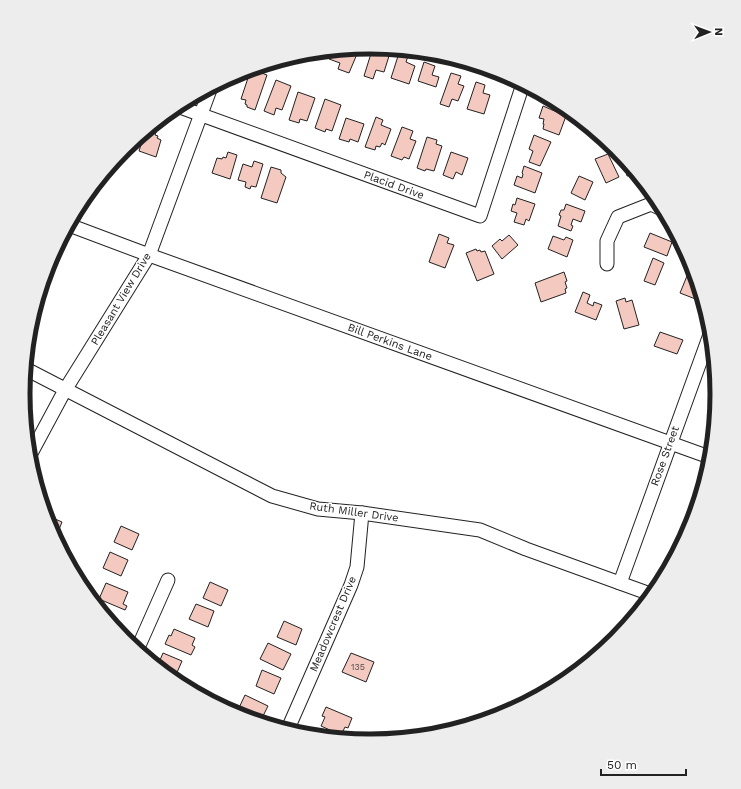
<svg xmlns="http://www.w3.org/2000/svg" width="741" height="789" viewBox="0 0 741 789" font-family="'Work Sans',sans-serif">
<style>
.building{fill:#f3c9c0;stroke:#222}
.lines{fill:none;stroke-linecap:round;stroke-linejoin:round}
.minor-casing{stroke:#222;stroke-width:15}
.minor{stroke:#fff;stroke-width:13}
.labels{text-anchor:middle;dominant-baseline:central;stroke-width:3;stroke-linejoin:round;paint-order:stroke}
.number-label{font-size:9px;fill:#564c4a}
.street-label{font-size:11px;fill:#222;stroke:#fff}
.rim{fill:none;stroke:#222;stroke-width:5}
</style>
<rect width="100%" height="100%" fill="#fff"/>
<!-- building -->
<g class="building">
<polygon points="373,47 383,48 382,54 389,56 384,72 376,70 373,79 364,76"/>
<polygon points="345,50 357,54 349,73 338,69 340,63 329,59 332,51 343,54"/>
<polygon points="399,53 408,56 406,62 415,66 409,84 391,78"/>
<polygon points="424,62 435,66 432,75 439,77 436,87 418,81"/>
<polygon points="251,69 267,75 255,110 247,107 247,105 245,104 246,100 241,99"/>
<polygon points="451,73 461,76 458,84 464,86 458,101 452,99 449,107 440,104"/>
<polygon points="276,80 291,86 282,110 276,108 274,115 264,111"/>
<polygon points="476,82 485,85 483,93 490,95 484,114 467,109"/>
<polygon points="298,92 315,98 307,121 300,119 299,123 289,120"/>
<polygon points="325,99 341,105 332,131 326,129 325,132 315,128"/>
<polygon points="543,106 566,116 559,135 543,129 544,124 543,124 544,119 539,118"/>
<polygon points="376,117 383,120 381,125 391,129 385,145 382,143 380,147 376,146 375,150 365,147"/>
<polygon points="346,118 364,124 358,142 350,139 349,142 339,139"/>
<polygon points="153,125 158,127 155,135 158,136 157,138 161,140 156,157 139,151 145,132"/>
<polygon points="402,127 413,131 410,139 416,141 409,159 404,157 402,160 391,156"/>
<polygon points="534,135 551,142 540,166 529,162 533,151 529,149"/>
<polygon points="427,137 437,140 436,144 442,146 434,171 426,169 425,171 417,168"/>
<polygon points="228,152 237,155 230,179 212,173 217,158 222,159 223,157 226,158"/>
<polygon points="451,152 468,158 462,175 456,172 453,179 443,175"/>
<polygon points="608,154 619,177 606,183 595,159"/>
<polygon points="624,158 637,174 627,176"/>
<polygon points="254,161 263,164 256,187 251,186 250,189 245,187 246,182 238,180 243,164 252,167"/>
<polygon points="524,166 542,173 535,193 514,185 517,176 522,178 523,174 522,173"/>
<polygon points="271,167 281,170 281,173 286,177 277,203 261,198"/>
<polygon points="579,176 593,182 585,200 571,193"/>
<polygon points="517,198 535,204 529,221 526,219 524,225 514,222 517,213 511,211 513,204 515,205"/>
<polygon points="566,204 585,211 581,222 573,219 571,225 573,226 571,231 558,226 561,216 559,215 561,210 564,210"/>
<polygon points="650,233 672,242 667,256 644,247"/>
<polygon points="439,234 449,238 447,243 454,245 445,268 429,262"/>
<polygon points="509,235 518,245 502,259 492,246 500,239 502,241"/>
<polygon points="553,236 564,240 566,237 573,240 567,257 548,249"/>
<polygon points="476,249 477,251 480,250 481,252 485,251 494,274 477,281 466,253"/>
<polygon points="653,258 664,263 655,285 644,281"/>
<polygon points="689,271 695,274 698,282 695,288 701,291 698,300 680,293"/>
<polygon points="564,272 567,281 565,282 567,288 565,289 566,293 541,302 535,283"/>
<polygon points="583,292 590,295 587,303 593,306 594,302 602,305 596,320 575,312"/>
<polygon points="625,298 626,302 632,300 639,325 624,329 616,301"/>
<polygon points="660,332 683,340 677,354 654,346"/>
<polygon points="46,515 62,522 56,537 49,527"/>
<polygon points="121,526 139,534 132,550 114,542"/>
<polygon points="110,552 128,560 121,576 103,568"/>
<polygon points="210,582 228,590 221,606 203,598"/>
<polygon points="106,583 128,592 123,604 127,606 125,610 99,599"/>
<polygon points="196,604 214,611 208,627 189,619"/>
<polygon points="101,612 117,618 116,622 117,622 115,627"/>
<polygon points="284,621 302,629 296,645 277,637"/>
<polygon points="174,629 195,638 192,645 195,647 191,655 165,644 169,635 171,636"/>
<polygon points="268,643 291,654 283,670 260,659"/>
<polygon points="163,653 182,661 175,677 163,672 157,667"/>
<polygon points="351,653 374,662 366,682 342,672"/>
<polygon points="262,670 281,678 274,694 256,686"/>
<polygon points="245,695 268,706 260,722 237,712"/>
<polygon points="326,707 352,718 348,728 345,727 341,735 321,726 325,717 322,716"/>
</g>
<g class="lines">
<!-- minor casing -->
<g class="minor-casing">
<g id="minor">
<polyline points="177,106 480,216 523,84"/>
<polyline points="69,225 149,255 712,458"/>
<polyline points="607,264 607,241 618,217 651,204 664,210"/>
<polyline points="26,369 272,496 318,509 362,513 480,530 526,549 653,595"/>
<polyline points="29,457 65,390 149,255 211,87"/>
<polyline points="620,583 712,329"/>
<polyline points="137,650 168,580"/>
<polyline points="287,731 351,585 357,567 362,513"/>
</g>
</g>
<!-- minor -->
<use href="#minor" class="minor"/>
</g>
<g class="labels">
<!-- number labels -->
<g class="number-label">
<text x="358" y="667">135</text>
</g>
<!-- street labels -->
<g class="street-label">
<text transform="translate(394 185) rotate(20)">Placid Drive</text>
<text transform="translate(121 299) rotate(-59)">Pleasant View Drive</text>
<text transform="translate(390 342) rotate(20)">Bill Perkins Lane</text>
<text transform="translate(665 456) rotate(-70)">Rose Street</text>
<text transform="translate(354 512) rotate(8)">Ruth Miller Drive</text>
<text transform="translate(333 624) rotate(-67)">Meadowcrest Drive</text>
</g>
</g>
<!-- crop -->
<path d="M0 0H741V789H0ZM30 394a340 340 0 1 1 680 0a340 340 0 1 1-680 0Z" fill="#ededed" fill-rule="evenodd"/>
<path class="rim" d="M30 394a340 340 0 1 1 680 0a340 340 0 1 1-680 0Z"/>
<!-- north arrow -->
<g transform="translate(709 32) rotate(89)" stroke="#ffffff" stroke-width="3" paint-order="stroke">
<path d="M0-3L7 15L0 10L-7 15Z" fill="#222222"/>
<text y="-6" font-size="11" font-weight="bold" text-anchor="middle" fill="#222222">N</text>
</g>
<!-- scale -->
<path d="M601 769v6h85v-6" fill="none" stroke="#222222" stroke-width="2"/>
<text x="607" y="769" font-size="12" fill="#222222" stroke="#ffffff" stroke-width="3" paint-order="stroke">50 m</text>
</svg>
